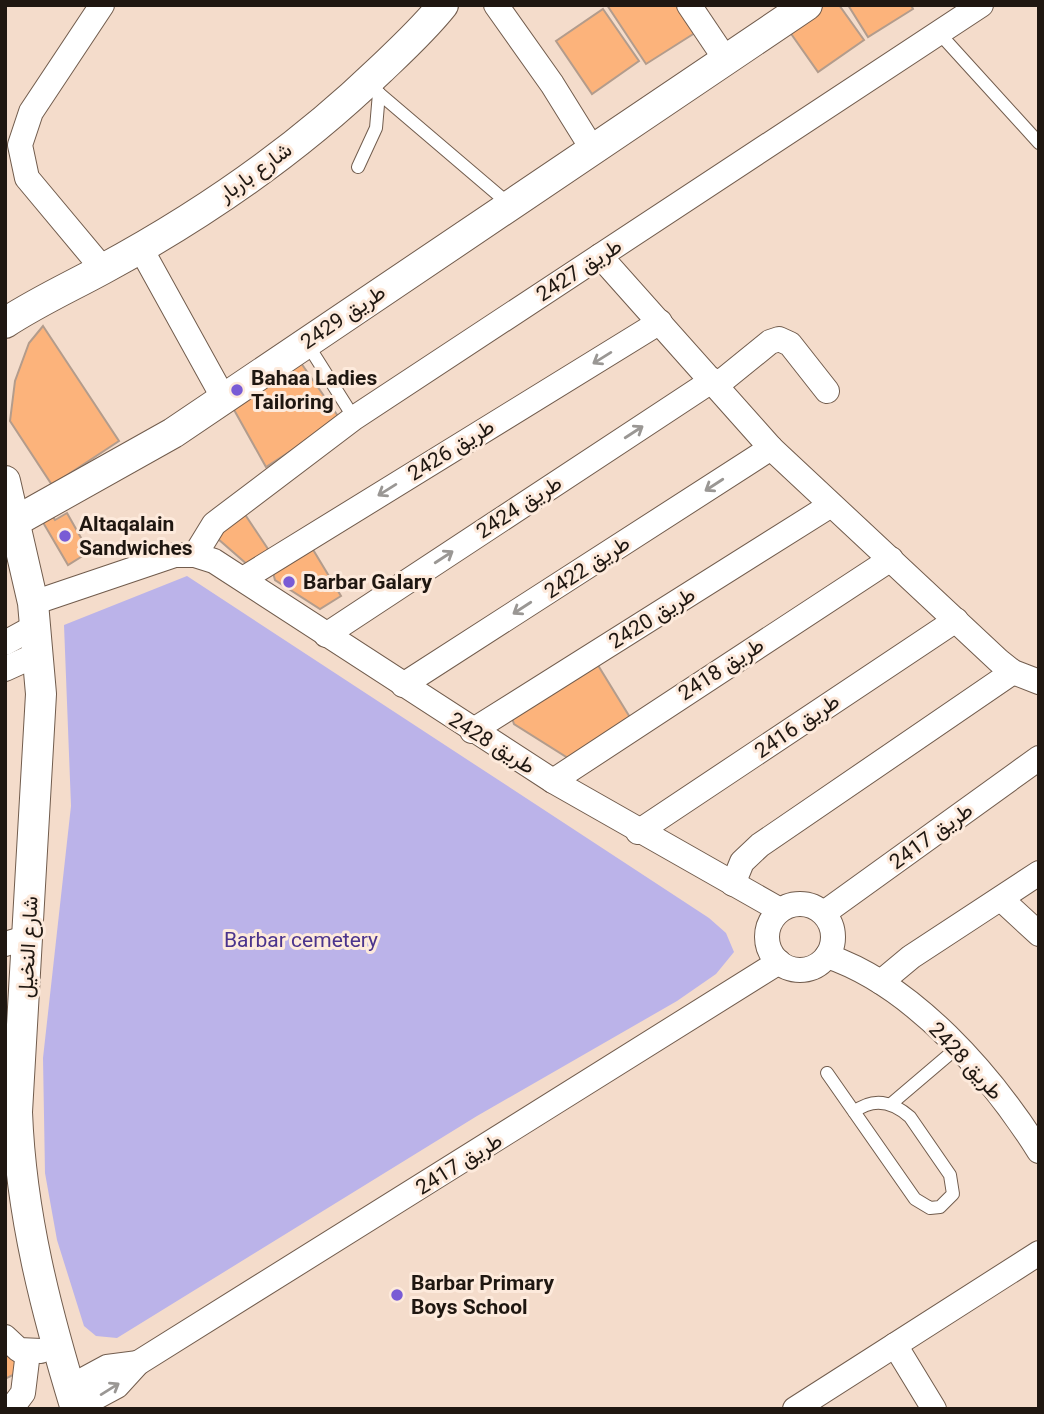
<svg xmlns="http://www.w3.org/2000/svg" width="1044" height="1414" viewBox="0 0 1044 1414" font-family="Roboto,Vazirmatn,sans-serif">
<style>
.green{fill:#bbb3e9}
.building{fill:#fcb37b;stroke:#b39c8c;stroke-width:2}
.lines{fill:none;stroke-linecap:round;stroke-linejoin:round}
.service-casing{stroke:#715c4d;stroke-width:14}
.minor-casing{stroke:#715c4d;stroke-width:26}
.tertiary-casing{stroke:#715c4d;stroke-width:32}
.service{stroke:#fff;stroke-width:12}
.minor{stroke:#fff;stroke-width:24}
.tertiary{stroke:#fff;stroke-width:30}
.oneway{stroke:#9a9794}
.poi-dot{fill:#795bd5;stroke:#fdeadc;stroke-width:2.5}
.labels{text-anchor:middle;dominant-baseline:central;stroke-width:6;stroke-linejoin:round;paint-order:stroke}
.street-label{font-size:21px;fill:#1f1711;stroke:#fdeadc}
.poi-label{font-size:21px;font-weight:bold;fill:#1f1711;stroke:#fdeadc;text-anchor:start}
.park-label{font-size:21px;fill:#4a338c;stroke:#fdeadc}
</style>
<rect width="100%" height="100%" fill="#f4dccb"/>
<!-- green -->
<polygon class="green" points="187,576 709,918 726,933 734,952 716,974 677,1001 477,1116 117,1338 96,1336 84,1326 57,1240 45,1173 43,1058 71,806 64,625"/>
<!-- building -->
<g class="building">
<polygon points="607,5 681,5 698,31 646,64"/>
<polygon points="820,5 839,5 864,40 818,72 787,28"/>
<polygon points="848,5 911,5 913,9 868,37"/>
<polygon points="603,9 639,61 592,94 556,41"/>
<polygon points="43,326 119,441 52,485 10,421 15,381 29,343"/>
<polygon points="301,363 340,419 266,467 233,408"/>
<polygon points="240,507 270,552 249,566 217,538"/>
<polygon points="67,513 89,552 68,565 41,519 51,514 55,520"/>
<polygon points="309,543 341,596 320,609 275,580 272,569"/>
<polygon points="596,662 631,719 568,758 514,724 511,715"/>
<polygon points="5,1342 21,1371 5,1379"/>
</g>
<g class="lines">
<!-- service casing -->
<g class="service-casing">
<g id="service">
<polyline points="939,33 1039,143"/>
<polyline points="367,83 510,205"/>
<polyline points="358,167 376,128 379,93"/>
<polyline points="306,342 354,418"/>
<path d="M827 1073 915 1199 930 1208 940 1207 953 1194 950 1175 910 1117C892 1101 873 1097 854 1112"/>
<polyline points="891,1104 958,1047"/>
</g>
</g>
<!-- minor casing -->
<g class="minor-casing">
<g id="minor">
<polyline points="102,5 31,112 20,145 27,178 103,269"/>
<polyline points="496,5 552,84 593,150"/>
<polyline points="689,5 726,60"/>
<polyline points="140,247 224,399"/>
<polyline points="600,256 771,448 999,661 1013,672 1039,682"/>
<polyline points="717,385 770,342 779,339 790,344 827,391"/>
<polyline points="195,555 214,524 354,418 981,5"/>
<polyline points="243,579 660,322"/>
<polyline points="33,603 175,555 195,555 214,561 553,781 780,910"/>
<polyline points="326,635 713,380"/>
<polyline points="5,643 36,626"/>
<polyline points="5,669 38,654"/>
<polyline points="403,685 771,448"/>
<polyline points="472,731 831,505"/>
<polyline points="553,781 891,559"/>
<polyline points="638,832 956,620"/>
<polyline points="733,884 742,862 760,845 1013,672"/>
<polyline points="1001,899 1039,934"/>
<circle cx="800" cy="937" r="33"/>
<polyline points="824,913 1039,758"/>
<polyline points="5,944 29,937"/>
<path d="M827 956C913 985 991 1075 1039 1151"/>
<polyline points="881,982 911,957 1039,873"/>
<polyline points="5,1337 19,1350 41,1351"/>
<polyline points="895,1345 934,1409"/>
<polyline points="70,1387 107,1367 138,1363"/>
<polyline points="76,1408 117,1386 138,1363 779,962"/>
<polyline points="11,1409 23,1393 28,1352"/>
<polyline points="795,1409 1039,1253"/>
</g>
</g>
<!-- tertiary casing -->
<g class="tertiary-casing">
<g id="tertiary">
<path d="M5 323C37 302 70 287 103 269 203 215 298 149 380 70 402 49 424 29 443 5"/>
<path d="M5 481 33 603 41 694 17 1112C21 1215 46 1311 76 1409"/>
<polyline points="16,521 173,433 807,5"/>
</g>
</g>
<!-- service -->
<use href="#service" class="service"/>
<!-- minor -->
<use href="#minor" class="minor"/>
<!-- tertiary -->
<use href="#tertiary" class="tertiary"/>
</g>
<!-- one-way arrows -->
<defs><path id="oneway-shaft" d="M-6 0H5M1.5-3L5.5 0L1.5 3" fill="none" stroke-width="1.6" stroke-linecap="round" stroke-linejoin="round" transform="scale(1.75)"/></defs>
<g class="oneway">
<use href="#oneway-shaft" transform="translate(602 358) rotate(148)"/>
<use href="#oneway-shaft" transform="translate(634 432) rotate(-33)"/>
<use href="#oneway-shaft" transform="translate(714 485) rotate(147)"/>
<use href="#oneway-shaft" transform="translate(387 490) rotate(148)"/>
<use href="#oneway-shaft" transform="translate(444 557) rotate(-33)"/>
<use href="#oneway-shaft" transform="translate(522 608) rotate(147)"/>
<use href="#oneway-shaft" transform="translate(110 1389) rotate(-32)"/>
</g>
<!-- markers -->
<g class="poi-dot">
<circle cx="237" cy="390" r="7"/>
<circle cx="65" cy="536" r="7"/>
<circle cx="289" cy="582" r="7"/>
<circle cx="397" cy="1295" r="7"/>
</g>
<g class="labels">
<!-- street labels -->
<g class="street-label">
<text transform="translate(255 172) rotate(-36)">شارع باربار</text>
<text transform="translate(579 270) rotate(-33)">طريق 2427</text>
<text transform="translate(343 317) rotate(-34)">طريق 2429</text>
<text transform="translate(451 450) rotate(-32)">طريق 2426</text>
<text transform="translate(519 507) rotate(-33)">طريق 2424</text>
<text transform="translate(587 567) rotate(-33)">طريق 2422</text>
<text transform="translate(652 618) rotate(-32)">طريق 2420</text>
<text transform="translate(721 669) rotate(-33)">طريق 2418</text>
<text transform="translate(797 726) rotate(-34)">طريق 2416</text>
<text transform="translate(492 743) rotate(32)">طريق 2428</text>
<text transform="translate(931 836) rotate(-36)">طريق 2417</text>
<text transform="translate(28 947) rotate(-87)">شارع النخيل</text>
<text transform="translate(966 1061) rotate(47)">طريق 2428</text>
<text transform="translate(459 1164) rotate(-32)">طريق 2417</text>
</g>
<!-- poi labels -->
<g class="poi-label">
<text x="251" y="378">Bahaa Ladies<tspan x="251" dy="24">Tailoring</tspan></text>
<text x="79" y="524">Altaqalain<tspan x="79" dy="24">Sandwiches</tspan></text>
<text x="303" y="582">Barbar Galary</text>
<text x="411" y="1283">Barbar Primary<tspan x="411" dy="24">Boys School</tspan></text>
</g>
<!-- park labels -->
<g class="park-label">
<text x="301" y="940">Barbar cemetery</text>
</g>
</g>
<!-- border -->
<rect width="1044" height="1414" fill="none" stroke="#1f1711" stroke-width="14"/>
</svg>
